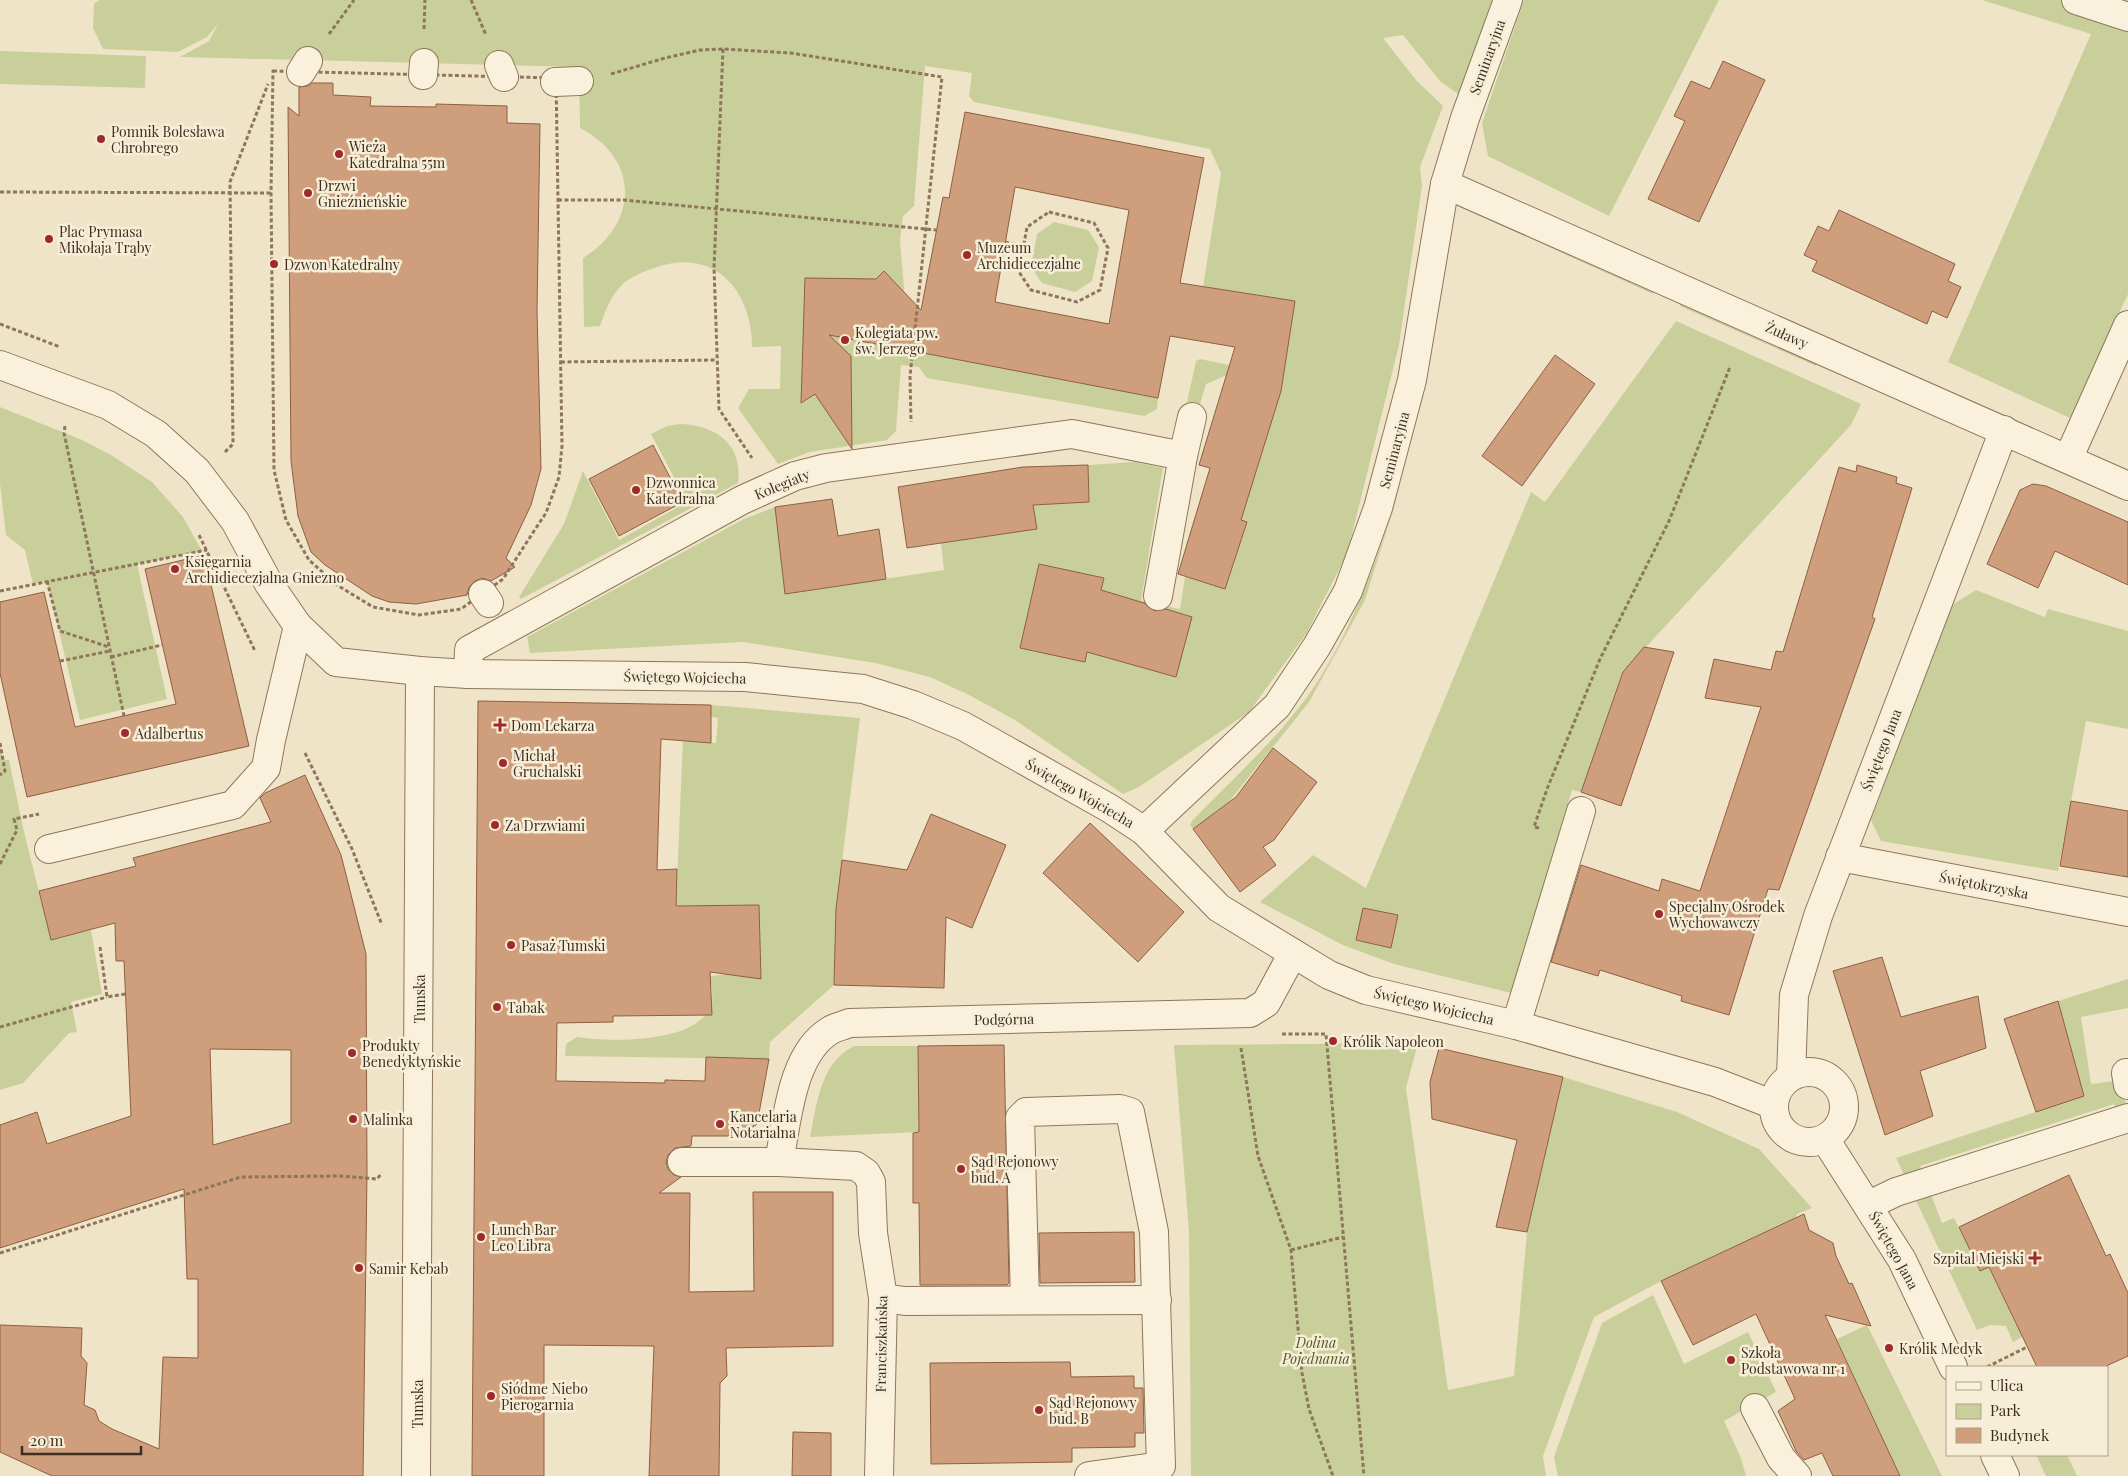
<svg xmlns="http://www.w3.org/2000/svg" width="2128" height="1476" viewBox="0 0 2128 1476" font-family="'Playfair Display',serif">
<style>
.green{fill:#c9cf9b}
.building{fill:#cf9f7d;stroke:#8d5f41;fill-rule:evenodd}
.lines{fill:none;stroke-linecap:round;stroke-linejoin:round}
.minor-casing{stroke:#8d765c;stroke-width:30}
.path{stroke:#8d765c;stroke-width:3;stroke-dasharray:4 2.5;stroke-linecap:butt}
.minor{stroke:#faf1dc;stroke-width:28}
.poi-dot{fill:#9e2a2b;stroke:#f7eed8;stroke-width:2}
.labels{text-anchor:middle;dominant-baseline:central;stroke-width:5;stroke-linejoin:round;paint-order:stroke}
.street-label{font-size:14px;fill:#3d2e20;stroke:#f7eed8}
.poi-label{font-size:14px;fill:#3d2e20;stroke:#f7eed8;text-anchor:start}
.park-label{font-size:14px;font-style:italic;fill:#4d5a26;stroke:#f7eed8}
</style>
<rect width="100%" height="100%" fill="#f0e4c8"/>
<!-- green -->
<g class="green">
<path d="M99 0H1496L1462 97 1440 81 1403 35 1383 38 1416 80 1443 106 1420 167 1422 186 1399 345 1347 554 1306 634 1249 712 1139 787 1123 794 1015 720 969 695 930 677 875 663 743 642 530 653 527 637 744 519 775 507 785 594 944 570 941 543 1036 529 1033 505 1089 502 1088 465 1134 462 1163 468 1141 601 1180 609 1185 577 1225 589 1247 522 1230 517 1227 375 1206 384 1200 404 1187 402 1196 361 1200 359 1283 376 1295 301 1203 287 1221 173 1210 149 974 102 969 96 972 73 925 66 914 206 903 216 900 241 904 288 900 352H921L1158 398 1157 409 1144 416 927 378 919 367 901 365 896 431 887 440 810 452 778 464 738 408 749 389H780L781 346 752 347C752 290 714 246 654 268 643 272 629 277 621 286 610 297 605 312 600 326L584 327 583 258C639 223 640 159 580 128L579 67 180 57 209 41 218 24 207 37 178 52 103 49 93 28 94 4Z"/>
<polygon points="1524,0 1719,0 1609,216 1488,156 1482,123"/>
<polygon points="1982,0 2128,0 2128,294 2070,418 1948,362 2091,34"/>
<polygon points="0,51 146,56 145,88 0,84"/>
<polygon points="1465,205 1655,288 1653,294 1458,206"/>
<polygon points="1054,222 1088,230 1099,247 1092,281 1075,292 1042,283 1031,267 1037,234"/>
<polygon points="1681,301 1817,362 1816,366 1680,306"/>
<polygon points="1676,321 1861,404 1851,425 1623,672 1581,792 1572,790 1511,993 1394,964 1343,945 1260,902 1313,855 1366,888 1531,492 1545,502"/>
<polygon points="0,407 80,439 111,455 152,482 183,517 202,551 137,564 167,699 80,720 47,581 33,584 25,550 6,535 0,484"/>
<path d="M1424 411 1365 600 1309 702 1228 803 1193 829 1190 825 1192 821C1236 775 1287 731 1321 676 1371 595 1395 501 1424 411Z"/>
<path d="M679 424C715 425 743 443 738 483L521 599 519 597 564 524 583 471 619 540 687 502 651 434 667 426Z"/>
<polygon points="1976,590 2045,617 2048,609 2128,631 2128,729 2086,721 2058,871 1881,841 1871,820 1952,605"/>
<path d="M711 705 860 718 836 909 834 985 770 1042 769 1059 565 1056 566 1044 577 1037C610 1042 696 1044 711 1006 714 999 711 985 710 976L730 974 761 978 759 905 676 906 683 737 685 741 716 743 718 718 711 717Z"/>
<polygon points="0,743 3,760 9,760 24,832 51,940 91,930 102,994 71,1002 77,1032 69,1033 23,1083 0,1090"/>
<polygon points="2128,979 2128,1008 2081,1017 2091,1084 2122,1080 2127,1114 2119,1116 2114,1104 1920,1166 1942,1223 1954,1218 1980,1270 1989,1267 2022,1337 2013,1342 2006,1326 1990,1325 1977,1330 1896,1158 2084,1096 2058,1001"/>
<polygon points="1418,1043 1406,1088 1448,1390 1514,1376 1527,1232 1563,1077 1677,1112 1759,1149 1812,1208 1797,1214 1796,1218 1661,1281 1594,1317 1543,1456 1546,1476 1191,1476 1189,1232 1174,1045"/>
<path d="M854 1046H918L919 1132 810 1137C817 1104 820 1063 854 1046Z"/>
<polygon points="1653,1295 1684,1364 1748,1332 1776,1392 1724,1421 1741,1458 1746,1476 1558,1476 1554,1457 1602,1323"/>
<polygon points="1867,1325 1942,1476 1900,1476 1837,1339"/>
<polygon points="2036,1455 2067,1455 2077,1476 2046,1476"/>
</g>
<!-- building -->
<g class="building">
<polygon points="1723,61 1765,80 1699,222 1648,199 1685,121 1674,116 1691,81 1710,89"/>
<polygon points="312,83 333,83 333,95 371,97 370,106 436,107 436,104 507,106 507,123 540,124 537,311 541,469 531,505 506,558 515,567 491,581 482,578 475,581 469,587 467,595 416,604 389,602 372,596 325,565 311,552 298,516 291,461 288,107 299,116 299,87 308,86"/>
<path d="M965 112 1204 158 1180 283 1295 301 1281 391 1241 520 1247 522 1225 589 1178 574 1210 468 1199 465 1235 347 1170 336 1158 398 829 335 851 356 852 449 815 394 801 403 805 278 876 279 884 271 921 310 943 197 949 198ZM1015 187 1129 210 1109 324 995 302Z"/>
<polygon points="1839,210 1955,264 1948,281 1961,287 1947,318 1932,311 1927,324 1812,271 1817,261 1804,255 1818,226 1829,231"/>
<polygon points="1555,355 1595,384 1522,486 1482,456"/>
<polygon points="653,445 683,502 619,536 589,479"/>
<polygon points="1088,465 1089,502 1033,505 1037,529 907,548 898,487 1023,467"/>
<polygon points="1857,465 1897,477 1896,483 1912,488 1872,617 1875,619 1779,890 1768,889 1729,1015 1681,1001 1682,996 1600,970 1598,976 1551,962 1581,865 1659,891 1662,879 1700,891 1761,707 1705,698 1714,659 1771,670 1776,651 1783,652 1839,467 1856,472"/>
<polygon points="2033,484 2046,486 2128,522 2128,585 2055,551 2038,588 1987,564 2020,490"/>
<polygon points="832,499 838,536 879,529 886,579 785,594 775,507"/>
<polygon points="204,555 249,746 27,797 0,673 0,602 44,592 75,727 176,704 145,569"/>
<polygon points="1039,564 1104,578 1101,590 1144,603 1155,611 1166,609 1192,617 1176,677 1087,652 1085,662 1020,648"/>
<polygon points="1644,647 1674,652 1621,806 1581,792 1623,672"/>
<polygon points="478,701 711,705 711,743 661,739 657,870 677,869 676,906 759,905 761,979 710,972 712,1015 613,1016 613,1022 557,1023 556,1081 665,1083 665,1080 705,1081 706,1057 769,1059 757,1124 740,1136 692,1136 691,1146 675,1148 668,1155 666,1162 668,1169 674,1175 681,1177 659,1193 690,1193 689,1292 754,1291 753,1192 833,1192 833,1346 726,1348 727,1376 720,1383 719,1476 649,1476 654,1346 544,1345 544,1476 472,1476"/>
<polygon points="1273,748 1317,782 1274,840 1263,847 1276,865 1240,892 1193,829 1236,797"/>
<path d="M305 775 341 855 366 954 367 1173 363 1476H52L0 1452V1325L82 1328 81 1356 87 1363 84 1405 95 1410 99 1421 112 1429 159 1449 163 1357 198 1358V1279H187L184 1189 0 1248V1125L37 1112 47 1144 131 1116 124 961H116L115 923 51 940 39 891 136 866 133 858 271 822 260 798 265 793ZM210 1049 291 1050V1123L213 1145Z"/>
<polygon points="2071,801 2128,811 2128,877 2060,866"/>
<polygon points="931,814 1006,845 972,928 946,917 944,988 834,985 836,909 842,860 907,870"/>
<polygon points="1090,823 1184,912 1138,962 1043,873"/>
<polygon points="1363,908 1398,915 1391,948 1356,940"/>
<polygon points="1882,957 1901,1017 1978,996 1986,1048 1920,1071 1933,1116 1885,1135 1833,971"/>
<polygon points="2058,1001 2084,1096 2036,1112 2004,1019"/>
<polygon points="1004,1045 1009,1283 1007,1285 920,1285 919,1203 913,1203 913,1133 919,1132 918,1046"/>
<polygon points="1439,1048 1563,1077 1527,1232 1496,1227 1517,1140 1432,1119 1430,1082"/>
<polygon points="2069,1175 2106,1256 2110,1254 2128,1293 2128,1356 2104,1367 2037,1367 1989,1267 1980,1271 1959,1227"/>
<polygon points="1804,1214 1809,1230 1833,1243 1836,1256 1849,1284 1852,1283 1871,1326 1825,1315 1900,1476 1833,1476 1822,1453 1804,1460 1796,1451 1778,1411 1795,1399 1756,1314 1693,1345 1661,1281"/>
<polygon points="1134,1232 1135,1282 1040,1283 1039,1233"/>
<polygon points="1070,1362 1071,1377 1134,1376 1134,1388 1143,1388 1144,1433 1135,1433 1135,1447 1072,1448 1072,1462 931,1464 930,1363"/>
<polygon points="793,1432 831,1433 831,1476 792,1476"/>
</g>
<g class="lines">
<!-- minor casing -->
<g class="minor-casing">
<g id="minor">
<polyline points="2076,0 2128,17"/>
<polyline points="499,65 504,77"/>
<polyline points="301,72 308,61"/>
<polyline points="423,75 424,63"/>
<polyline points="555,82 579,81"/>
<polyline points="1445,184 2128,486"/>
<polyline points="0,365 108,405 156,434 197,471 235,521 269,584 298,626 336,662 420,671 468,674 745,677 863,689 913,705 963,726 1109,808 1144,831 1219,908 1329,975 1366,990 1516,1025 1715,1082 1774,1105"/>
<polyline points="1183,456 1192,417"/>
<polyline points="2068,459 2128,325"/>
<polyline points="483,594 489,603"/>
<polyline points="468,674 469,650 742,500 795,476 826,468 1072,434 1183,456 1158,596"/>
<polyline points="1144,831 1277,706 1317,646 1348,591 1378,508 1412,380 1445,184 1465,118 1508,0"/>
<polyline points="49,849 233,805 266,768 271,740 298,626"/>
<polyline points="1840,857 2128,912"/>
<polyline points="1516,1025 1581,811"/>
<circle cx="1809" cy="1107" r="35"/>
<polyline points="2128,1073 2126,1073 2128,1085"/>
<polyline points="1791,1076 1794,995 1818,916 2004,430"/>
<polyline points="1825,1139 1902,1260 1953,1367"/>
<polyline points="682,1162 779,1162 856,1166 866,1173 871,1182 873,1233 883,1298 879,1476"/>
<path d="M779 1162C787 1122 791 1053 831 1030 836 1027 843 1026 849 1023L1250 1013 1266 1003 1293 953"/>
<polyline points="1869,1205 1896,1192 2128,1118"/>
<polyline points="883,1298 905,1301 1157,1300"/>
<polyline points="1025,1300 1020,1118 1026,1112 1120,1109 1130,1112 1154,1232 1161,1466 1089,1476"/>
<polyline points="1755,1408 1781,1458 1797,1476"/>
<polyline points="1995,1455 2005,1476"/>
<polyline points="416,1476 420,671"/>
</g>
</g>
<!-- path -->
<g class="path">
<polyline points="471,0 486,35"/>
<polyline points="424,29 425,0"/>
<polyline points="329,34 354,0"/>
<polyline points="723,49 714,268 719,409 752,458"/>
<polygon points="273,71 556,78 562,446 559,477 546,513 534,531 503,579 461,609 419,615 373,607 337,585 309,560 286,520 274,470 271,193"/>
<polyline points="611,74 665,58 700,50 723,49 791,53 942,77 910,376 911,422"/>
<polyline points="0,192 271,193"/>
<polyline points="558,200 624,200 936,230"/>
<polygon points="1049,212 1094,223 1108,248 1100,290 1077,302 1031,290 1019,272 1027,227"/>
<polyline points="1005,242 1023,246"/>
<polyline points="0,324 60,347"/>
<polyline points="561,362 716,360"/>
<polyline points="65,426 64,433 124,716"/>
<polyline points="225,452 233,444 230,182 268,84"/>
<polyline points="199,535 255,651"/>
<polyline points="47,581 60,631 109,647"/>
<polyline points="0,591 207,550"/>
<polyline points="111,657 162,645"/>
<polyline points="60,661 110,651"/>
<polyline points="0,743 5,771 0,775"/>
<polyline points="305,753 352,849 382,925"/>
<polyline points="1539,828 1534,827 1547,789 1600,659 1669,521 1730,367"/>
<polyline points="0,864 17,830 14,819 39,814"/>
<polyline points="100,947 107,997 125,994"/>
<polyline points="0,1027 107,997"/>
<polyline points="1282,1034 1326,1034 1364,1476"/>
<polyline points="1241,1048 1258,1156 1291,1250 1302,1373 1309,1409 1333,1476"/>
<polyline points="1291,1250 1343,1237"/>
<polyline points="0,1253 241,1177 340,1176 377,1179 382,1173"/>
<polyline points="1987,1367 2027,1347"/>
</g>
<!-- minor -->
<use href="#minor" class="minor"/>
</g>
<!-- markers -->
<g class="poi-dot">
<circle cx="101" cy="139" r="5"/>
<circle cx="339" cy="154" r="5"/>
<circle cx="308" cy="193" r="5"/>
<circle cx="49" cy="239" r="5"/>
<circle cx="967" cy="255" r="5"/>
<circle cx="274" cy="264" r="5"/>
<circle cx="845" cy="340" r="5"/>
<circle cx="636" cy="490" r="5"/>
<circle cx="175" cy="569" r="5"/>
<path d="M497.5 717.5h5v5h5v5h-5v5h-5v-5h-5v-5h5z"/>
<circle cx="125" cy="733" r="5"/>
<circle cx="503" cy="763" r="5"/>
<circle cx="495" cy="825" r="5"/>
<circle cx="1659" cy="914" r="5"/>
<circle cx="511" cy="945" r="5"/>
<circle cx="497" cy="1007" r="5"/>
<circle cx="1333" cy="1041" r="5"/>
<circle cx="352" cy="1053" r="5"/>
<circle cx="353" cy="1119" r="5"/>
<circle cx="720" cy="1124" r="5"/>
<circle cx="961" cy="1169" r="5"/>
<circle cx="481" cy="1237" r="5"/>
<path d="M2032.5 1250.5h5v5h5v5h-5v5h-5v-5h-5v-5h5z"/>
<circle cx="359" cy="1268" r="5"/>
<circle cx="1889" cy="1348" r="5"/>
<circle cx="1731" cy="1360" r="5"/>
<circle cx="491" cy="1396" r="5"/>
<circle cx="1039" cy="1410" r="5"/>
</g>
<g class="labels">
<!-- street labels -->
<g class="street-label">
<text transform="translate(1487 57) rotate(-70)">Seminaryjna</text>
<text transform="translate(1787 335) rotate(24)">Żuławy</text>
<text transform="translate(1394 450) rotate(-75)">Seminaryjna</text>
<text transform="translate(782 484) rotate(-22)">Kolegiaty</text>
<text transform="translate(685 677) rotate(1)">Świętego Wojciecha</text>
<text transform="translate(1881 750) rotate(-69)">Świętego Jana</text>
<text transform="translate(1080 793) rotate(30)">Świętego Wojciecha</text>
<text transform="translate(1984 885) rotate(11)">Świętokrzyska</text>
<text transform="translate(419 999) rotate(-90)">Tumska</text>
<text transform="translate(1434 1006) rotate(13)">Świętego Wojciecha</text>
<text transform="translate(1004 1019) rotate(-1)">Podgórna</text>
<text transform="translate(1894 1250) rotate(61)">Świętego Jana</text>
<text transform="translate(881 1344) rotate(-89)">Franciszkańska</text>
<text transform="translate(417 1404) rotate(-90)">Tumska</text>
</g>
<!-- poi labels -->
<g class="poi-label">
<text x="111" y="131">Pomnik Bolesława<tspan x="111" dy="16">Chrobrego</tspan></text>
<text x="349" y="146">Wieża<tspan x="349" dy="16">Katedralna 55m</tspan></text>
<text x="318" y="185">Drzwi<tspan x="318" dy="16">Gnieźnieńskie</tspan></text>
<text x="59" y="231">Plac Prymasa<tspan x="59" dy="16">Mikołaja Trąby</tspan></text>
<text x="977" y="247">Muzeum<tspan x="977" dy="16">Archidiecezjalne</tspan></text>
<text x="284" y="264">Dzwon Katedralny</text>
<text x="855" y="332">Kolegiata pw.<tspan x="855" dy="16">św. Jerzego</tspan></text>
<text x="646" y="482">Dzwonnica<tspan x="646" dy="16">Katedralna</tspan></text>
<text x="185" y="561">Księgarnia<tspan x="185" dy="16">Archidiecezjalna Gniezno</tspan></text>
<text x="511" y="725">Dom Lekarza</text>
<text x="135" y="733">Adalbertus</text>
<text x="513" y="755">Michał<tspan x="513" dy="16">Gruchalski</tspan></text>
<text x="505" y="825">Za Drzwiami</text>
<text x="1669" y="906">Specjalny Ośrodek<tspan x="1669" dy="16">Wychowawczy</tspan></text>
<text x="521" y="945">Pasaż Tumski</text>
<text x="507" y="1007">Tabak</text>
<text x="1343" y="1041">Królik Napoleon</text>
<text x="362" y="1045">Produkty<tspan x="362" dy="16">Benedyktyńskie</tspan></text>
<text x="730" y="1116">Kancelaria<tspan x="730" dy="16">Notarialna</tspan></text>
<text x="363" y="1119">Malinka</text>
<text x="971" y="1161">Sąd Rejonowy<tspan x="971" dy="16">bud. A</tspan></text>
<text x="491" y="1229">Lunch Bar<tspan x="491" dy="16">Leo Libra</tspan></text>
<text x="2024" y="1258" text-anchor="end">Szpital Miejski</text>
<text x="369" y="1268">Samir Kebab</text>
<text x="1899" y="1348">Królik Medyk</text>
<text x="1741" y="1352">Szkoła<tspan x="1741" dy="16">Podstawowa nr 1</tspan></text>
<text x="501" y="1388">Siódme Niebo<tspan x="501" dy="16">Pierogarnia</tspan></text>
<text x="1049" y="1402">Sąd Rejonowy<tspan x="1049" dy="16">bud. B</tspan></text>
</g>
<!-- park labels -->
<g class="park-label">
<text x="1316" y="1342">Dolina<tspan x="1316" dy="16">Pojednania</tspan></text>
</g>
</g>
<!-- legend -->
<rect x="1946" y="1366" width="162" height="90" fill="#f7eed8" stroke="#ada18e"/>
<rect x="1956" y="1382" width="25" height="8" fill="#faf1dc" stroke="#ada18e"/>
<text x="1990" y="1391" font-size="15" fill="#3d2e20">Ulica</text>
<rect x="1956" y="1404" width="25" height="15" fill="#c9cf9b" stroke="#ada18e"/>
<text x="1990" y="1416" font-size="15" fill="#3d2e20">Park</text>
<rect x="1956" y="1428" width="25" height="15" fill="#cf9f7d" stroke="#ada18e"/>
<text x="1990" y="1441" font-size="15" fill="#3d2e20">Budynek</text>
<!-- scale -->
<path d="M22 1446v8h119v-8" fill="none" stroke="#3d2e20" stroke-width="2.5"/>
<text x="30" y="1446" font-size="15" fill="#3d2e20" stroke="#f7eed8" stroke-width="4" paint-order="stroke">20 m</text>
</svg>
